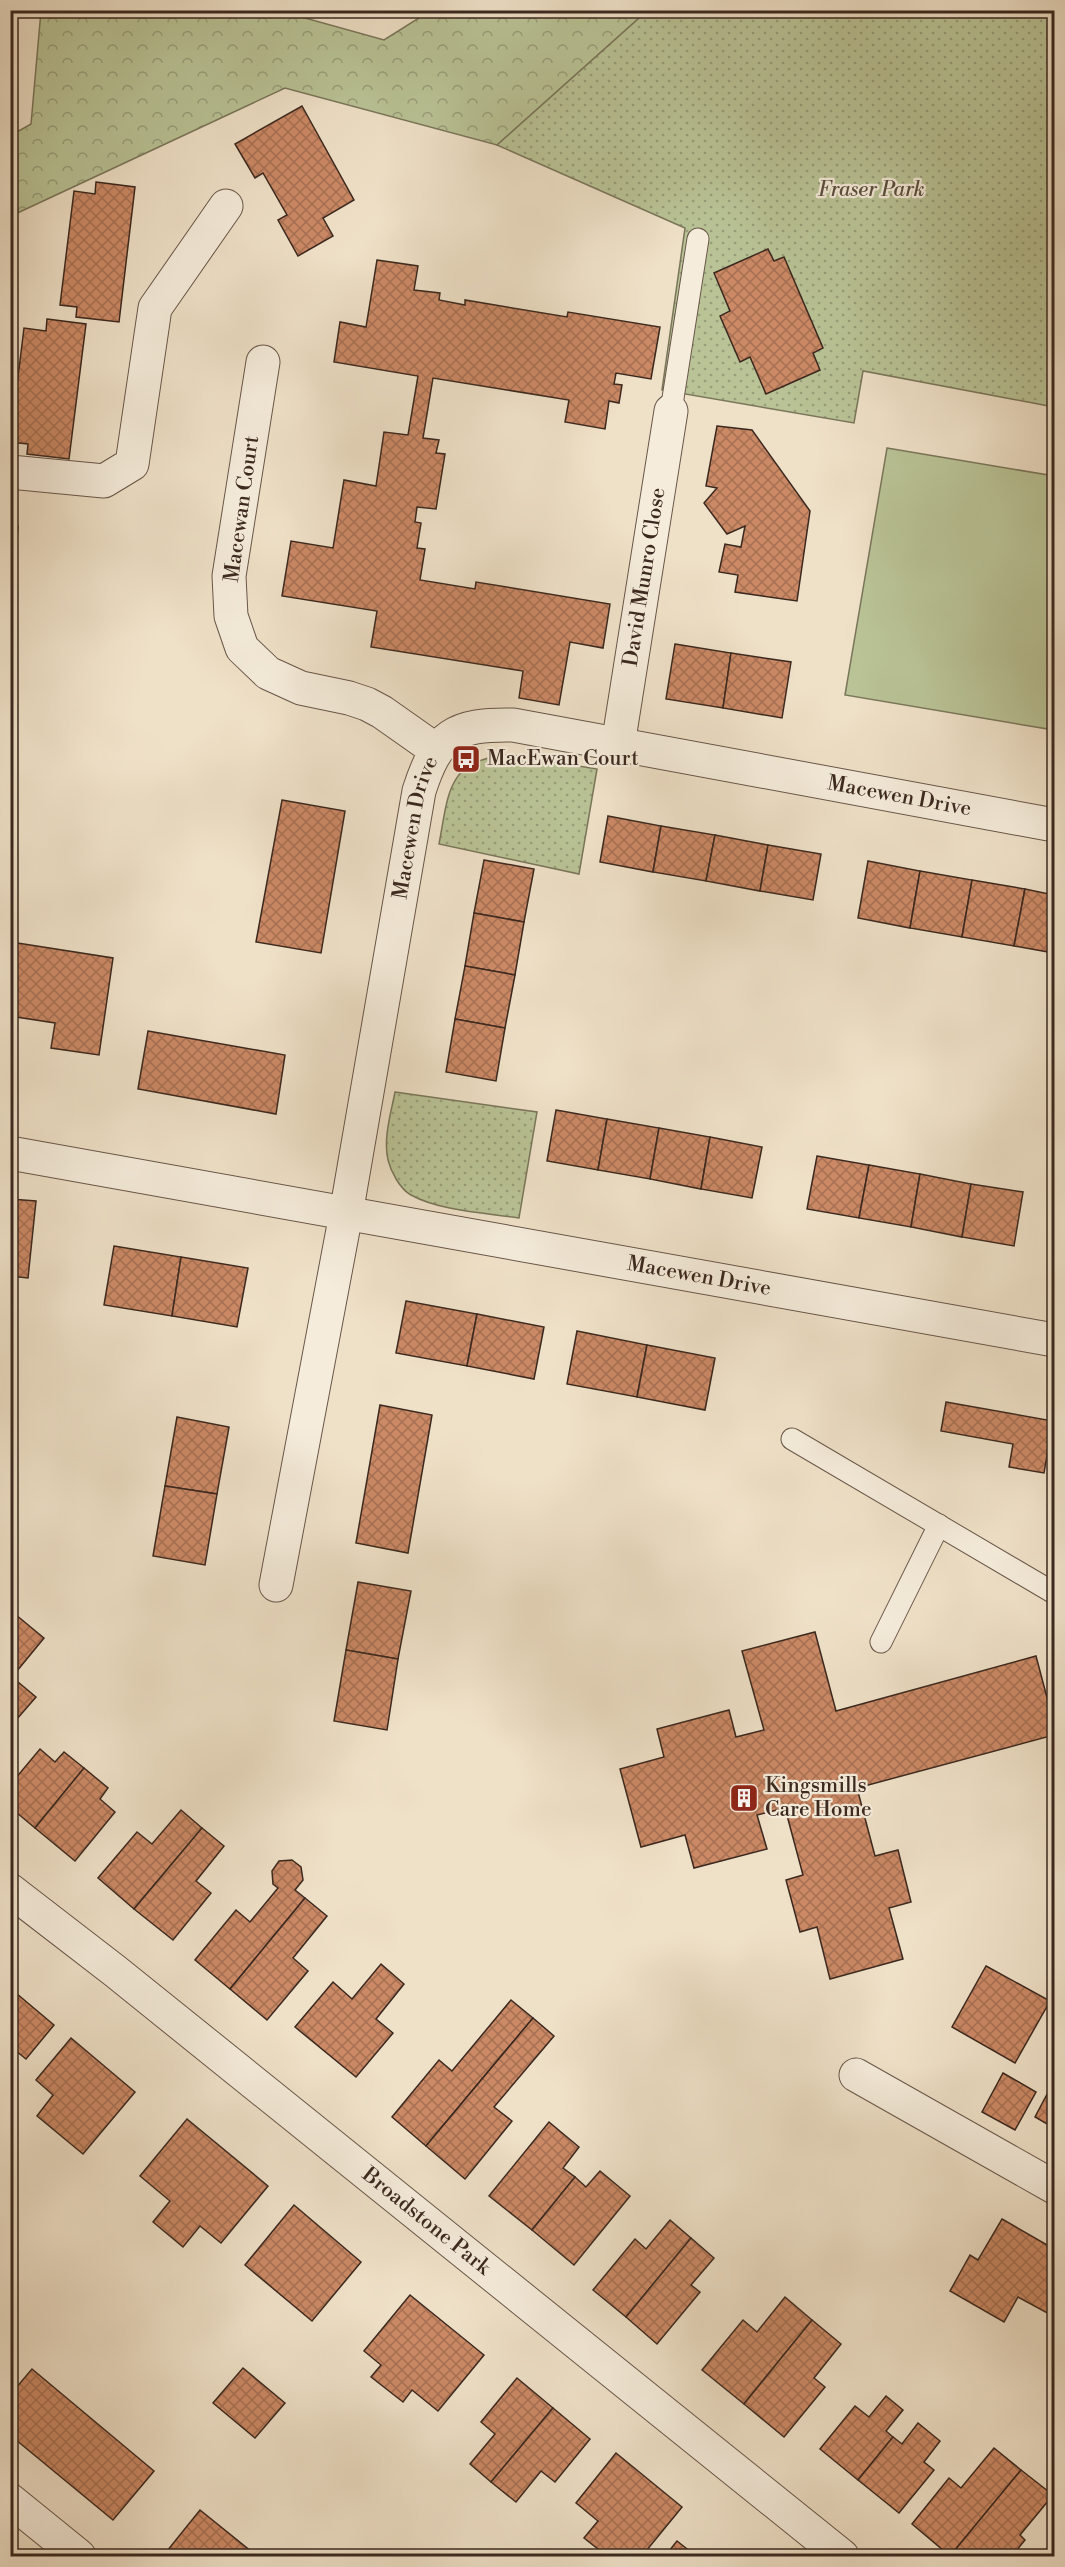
<svg xmlns="http://www.w3.org/2000/svg" width="1065" height="2567" viewBox="0 0 1065 2567" font-family="'Libre Bodoni',serif">
<style>
.green{fill:#b9c396;stroke:#7a765a;stroke-width:1.5}
.forest{fill:url(#forest-crowns);stroke:#7a765a;stroke-width:1.5}
.park{fill:url(#park-dots);stroke:#7a765a;stroke-width:1.5}
.building{fill:url(#building-cross-hatch);stroke:#3b281f;stroke-width:1.5}
.lines{fill:none;stroke-linecap:round;stroke-linejoin:round}
.lane-casing{stroke:#685649;stroke-width:23}
.street-casing{stroke:#685649;stroke-width:35}
.lane{stroke:#f5ecdb;stroke-width:21}
.street{stroke:#f5ecdb;stroke-width:33}
.labels{text-anchor:middle;dominant-baseline:central;stroke-width:4.5;stroke-linejoin:round;paint-order:stroke}
.park-label{font-size:21px;font-style:italic;fill:#5a4f3d;stroke:#f5ecdb}
.street-label{font-size:21px;fill:#3b281f;stroke:#f5ecdb}
.poi-label{font-size:21px;fill:#3b281f;stroke:#f5ecdb;text-anchor:start}
</style>
<defs>
<pattern id="forest-crowns" width="20" height="18" patternUnits="userSpaceOnUse" patternTransform="scale(1.5)"><rect width="20" height="18" fill="#b9c396"/><path d="M2 6a3 3 0 1 1 6 0M12 15a3 3 0 1 1 6 0" fill="none" stroke="#989e7a"/></pattern>
<pattern id="park-dots" width="8" height="8" patternUnits="userSpaceOnUse" patternTransform="scale(1.5)"><rect width="8" height="8" fill="#b9c396"/><path d="M2 2h.1M6 6h.1" fill="none" stroke="#989e7a" stroke-width="1.8" stroke-linecap="round"/></pattern>
<pattern id="building-cross-hatch" width="8" height="8" patternUnits="userSpaceOnUse" patternTransform="scale(1.5)"><rect width="8" height="8" fill="#cb8965"/><path d="M0 0l8 8M0 8l8-8" fill="none" stroke="#a67053"/></pattern>
</defs>
<rect width="100%" height="100%" fill="#efe1c8"/>
<filter id="stains"><feTurbulence type="fractalNoise" baseFrequency=".00333" numOctaves="4"/><feColorMatrix values="0 0 0 0 .2 0 0 0 0 .09 0 0 0 0 .02 0 0 0 .5 -.17"/></filter>
<radialGradient id="worn" r=".72"><stop offset=".6" stop-color="#630" stop-opacity="0"/><stop offset="1" stop-color="#630" stop-opacity=".3"/></radialGradient>
<!-- green -->
<polygon class="green" points="887,448 1054,476 1054,730 845,695"/>
<!-- forest -->
<polygon class="forest" points="41,11 280,11 384,40 430,11 647,11 497,145 285,88 11,216 10,136 31,124"/>
<!-- park -->
<g class="park">
<polygon points="647,11 1054,11 1054,407 863,371 854,423 662,390 685,228 497,145"/>
<path d="M512 755 597 769 579 874 439 844C449 791 447 758 512 755Z"/>
<path d="M395 1092 537 1112 519 1218C486 1213 440 1211 411 1195 400 1189 391 1172 388 1160 383 1138 391 1113 395 1092Z"/>
</g>
<!-- building -->
<g class="building">
<polygon points="302,106 354,200 323,218 333,236 298,256 278,220 287,215 263,173 255,178 235,144"/>
<polygon points="96,182 135,187 119,322 76,317 77,307 60,305 74,191 95,194"/>
<polygon points="768,249 774,261 784,257 823,348 813,353 820,370 766,394 750,357 740,362 720,316 730,311 714,273"/>
<polygon points="377,260 418,266 414,290 440,293 439,300 465,305 465,300 567,317 568,312 660,327 651,379 616,373 614,384 622,385 619,403 609,401 605,429 565,422 569,400 433,378 423,438 439,440 436,453 445,454 436,509 417,507 415,522 421,523 417,548 425,549 420,580 475,589 476,582 610,604 603,648 570,642 559,705 519,698 523,671 371,647 377,611 282,596 291,541 333,548 344,480 376,486 384,432 408,435 418,376 334,362 340,322 366,327"/>
<polygon points="47,319 86,324 69,459 27,454 28,444 10,442 24,328 46,331"/>
<polygon points="717,426 752,430 810,511 797,601 735,592 738,575 719,572 725,544 741,547 745,526 727,534 704,503 717,488 706,486"/>
<polygon points="10,526 18,526 15,567 10,566"/>
<polygon points="675,644 731,653 723,708 666,699"/>
<polygon points="731,653 791,662 782,718 723,708"/>
<polygon points="282,800 345,811 321,953 256,942"/>
<polygon points="608,816 661,826 653,872 600,862"/>
<polygon points="661,826 715,835 706,881 653,872"/>
<polygon points="715,835 768,845 760,891 706,881"/>
<polygon points="768,845 821,854 813,900 760,891"/>
<polygon points="484,860 534,869 524,922 474,913"/>
<polygon points="868,861 920,871 910,928 858,918"/>
<polygon points="920,871 972,880 962,937 910,928"/>
<polygon points="972,880 1025,889 1014,946 962,937"/>
<polygon points="1025,889 1054,895 1054,953 1014,946"/>
<polygon points="474,913 524,922 515,975 465,966"/>
<polygon points="11,942 113,958 99,1055 51,1048 55,1023 10,1016"/>
<polygon points="465,966 515,975 505,1028 455,1019"/>
<polygon points="455,1019 505,1028 496,1081 446,1072"/>
<polygon points="148,1031 285,1055 276,1114 138,1089"/>
<polygon points="556,1110 607,1119 598,1170 547,1161"/>
<polygon points="607,1119 659,1128 650,1179 598,1170"/>
<polygon points="659,1128 710,1137 701,1189 650,1179"/>
<polygon points="710,1137 762,1147 752,1198 701,1189"/>
<polygon points="817,1156 869,1165 859,1218 807,1209"/>
<polygon points="869,1165 920,1174 911,1227 859,1218"/>
<polygon points="920,1174 971,1184 962,1237 911,1227"/>
<polygon points="971,1184 1023,1192 1014,1246 962,1237"/>
<polygon points="10,1199 36,1201 28,1278 10,1276"/>
<polygon points="114,1246 181,1257 172,1316 104,1305"/>
<polygon points="181,1257 248,1268 237,1327 172,1316"/>
<polygon points="406,1301 477,1314 467,1366 396,1353"/>
<polygon points="477,1314 544,1327 534,1379 467,1366"/>
<polygon points="577,1331 647,1345 637,1397 567,1384"/>
<polygon points="647,1345 715,1358 705,1410 637,1397"/>
<polygon points="946,1402 1053,1421 1044,1473 1009,1467 1013,1444 941,1431"/>
<polygon points="380,1405 432,1415 408,1553 356,1543"/>
<polygon points="177,1417 229,1427 217,1494 165,1486"/>
<polygon points="165,1486 217,1494 205,1565 153,1556"/>
<polygon points="358,1582 411,1591 398,1659 346,1650"/>
<polygon points="10,1610 44,1638 12,1677 36,1697 10,1727"/>
<polygon points="815,1632 836,1711 1036,1656 1054,1724 1054,1735 857,1788 875,1856 898,1850 911,1902 889,1908 903,1959 830,1979 817,1927 800,1932 786,1880 803,1875 785,1808 757,1815 767,1849 694,1868 685,1835 641,1847 620,1769 664,1757 657,1729 729,1710 736,1737 764,1730 742,1651"/>
<polygon points="346,1650 398,1659 387,1730 334,1721"/>
<polygon points="40,1749 55,1762 64,1752 84,1768 35,1828 10,1807 10,1785"/>
<polygon points="84,1768 108,1788 100,1799 115,1812 75,1861 35,1828"/>
<polygon points="181,1810 202,1828 134,1909 98,1878 137,1832 152,1844"/>
<polygon points="202,1828 224,1846 196,1881 211,1893 173,1940 134,1909"/>
<polygon points="292,1860 301,1867 303,1880 295,1890 305,1898 230,1989 195,1960 236,1910 250,1922 278,1888 273,1884 272,1871 279,1861"/>
<polygon points="305,1898 327,1916 293,1958 308,1971 267,2020 230,1989"/>
<polygon points="381,1964 404,1984 376,2019 393,2033 356,2077 295,2027 333,1982 352,1999"/>
<polygon points="986,1966 1050,2001 1015,2063 952,2027"/>
<polygon points="10,1988 54,2025 26,2059 16,2051 10,2057"/>
<polygon points="511,2000 533,2018 426,2146 392,2117 439,2060 452,2071"/>
<polygon points="533,2018 554,2036 494,2107 512,2121 465,2179 426,2146"/>
<polygon points="71,2038 135,2092 83,2154 37,2116 53,2095 36,2080"/>
<polygon points="1003,2073 1036,2092 1015,2130 982,2112"/>
<polygon points="1054,2081 1054,2128 1035,2117"/>
<polygon points="187,2119 268,2186 221,2243 200,2226 183,2247 153,2222 170,2201 140,2176"/>
<polygon points="549,2122 579,2147 563,2168 575,2177 532,2230 489,2196"/>
<polygon points="600,2171 630,2196 574,2265 532,2230 575,2177 586,2187"/>
<polygon points="294,2205 361,2262 312,2321 245,2265"/>
<polygon points="1002,2219 1054,2249 1054,2308 1051,2315 1018,2297 1004,2322 950,2291 970,2255 978,2260"/>
<polygon points="670,2220 691,2238 626,2317 593,2290 635,2239 646,2249"/>
<polygon points="691,2238 714,2258 691,2285 700,2292 657,2344 626,2317"/>
<polygon points="410,2295 484,2355 438,2411 412,2390 403,2402 371,2377 381,2365 364,2351"/>
<polygon points="785,2297 812,2320 744,2404 702,2370 743,2320 757,2332"/>
<polygon points="812,2320 841,2344 814,2378 825,2387 784,2437 744,2404"/>
<polygon points="243,2368 285,2403 255,2438 213,2403"/>
<polygon points="32,2369 154,2471 113,2520 10,2435 10,2395"/>
<polygon points="517,2378 553,2408 491,2482 470,2464 495,2434 481,2422"/>
<polygon points="886,2396 903,2410 886,2431 893,2437 858,2480 820,2449 855,2406 869,2417"/>
<polygon points="553,2408 590,2439 555,2482 541,2471 516,2502 491,2482"/>
<polygon points="918,2423 940,2441 924,2462 934,2470 899,2513 858,2480 893,2437 902,2444"/>
<polygon points="994,2448 1021,2470 950,2556 912,2524 949,2478 961,2488"/>
<polygon points="616,2453 682,2507 642,2556 607,2556 584,2538 598,2521 576,2503"/>
<polygon points="1021,2470 1053,2495 1020,2535 1025,2540 1012,2556 950,2556"/>
<polygon points="200,2510 257,2556 163,2556"/>
<polygon points="677,2541 696,2556 665,2556"/>
<polygon points="1049,2546 1054,2550 1054,2556 1041,2556"/>
</g>
<g class="lines">
<!-- lane casing -->
<g class="lane-casing">
<g id="lane">
<polyline points="671,411 698,239"/>
<polyline points="792,1439 1054,1593"/>
<polyline points="881,1642 939,1525"/>
</g>
</g>
<!-- street casing -->
<g class="street-casing">
<g id="street">
<polyline points="263,362 229,576 231,616 242,648 268,673 301,688 349,698 367,704 382,712 436,750"/>
<polyline points="10,472 104,481 132,464 155,308 226,206"/>
<path id="s1" d="M618 745 671 411"/>
<path id="s2" d="M10 1153 1054 1340"/>
<path id="s3" d="M276 1585 346 1214 419 791C437 735 454 724 513 725L1054 825"/>
<path id="s4" d="M10 1890 115 1971 842 2556"/>
<polyline points="856,2075 1054,2187"/>
<polyline points="10,2500 79,2556"/>
</g>
</g>
<!-- lane -->
<use href="#lane" class="lane"/>
<!-- street -->
<use href="#street" class="street"/>
</g>
<!-- icons -->
<defs>
<g id="bus-square" transform="scale(1.5)"><rect x="-9" y="-9" width="18" height="18" rx="4" fill="#8f2418" stroke="#f5ecdb"/><path d="M-5-6H5V4H4V6H2V4H-2V6H-4V4H-5ZM-3.5-4V0h7V-4ZM-3.5 1.2v1.5H-2V1.2ZM2 1.2v1.5H3.5V1.2Z" fill="#fff"/></g>
<g id="building-square" transform="scale(1.5)"><rect x="-9" y="-9" width="18" height="18" rx="4" fill="#8f2418" stroke="#f5ecdb"/><path d="M-4-6H4V6H1V3H-1V6H-4ZM-2.5-4.3h1.7v1.8h-1.7ZM.8-4.3h1.7v1.8H.8ZM-2.5-1h1.7V.8h-1.7ZM.8-1h1.7V.8H.8Z" fill="#fff"/></g>
</defs>
<g fill-rule="evenodd">
<use href="#bus-square" x="466" y="759"/>
<use href="#building-square" x="744" y="1798"/>
</g>
<g class="labels">
<!-- park labels -->
<g class="park-label">
<text x="871" y="190">Fraser Park</text>
</g>
<!-- street labels -->
<g class="street-label">
<text transform="translate(242 509) rotate(-82)">Macewan Court</text>
<text stroke="none"><textPath href="#s1" startOffset="170">David Munro Close</textPath></text>
<text stroke="none"><textPath href="#s3" startOffset="1328">Macewen Drive</textPath></text>
<text stroke="none"><textPath href="#s3" startOffset="770">Macewen Drive</textPath></text>
<text stroke="none"><textPath href="#s2" startOffset="700">Macewen Drive</textPath></text>
<text stroke="none"><textPath href="#s4" startOffset="532">Broadstone Park</textPath></text>
</g>
<!-- poi labels -->
<g class="poi-label">
<text x="487" y="759">MacEwan Court</text>
<text x="765" y="1786">Kingsmills<tspan x="765" dy="24">Care Home</tspan></text>
</g>
</g>
<!-- margin -->
<rect width="1065" height="2567" fill="none" stroke="#efe1c8" stroke-width="36"/>
<rect x="12" y="12" width="1041" height="2543" fill="none" stroke="#3b281f" stroke-width="3"/>
<rect x="18" y="18" width="1029" height="2531" fill="none" stroke="#3b281f" stroke-width="1.5"/>
<rect width="100%" height="100%" filter="url(#stains)"/>
<rect width="100%" height="100%" fill="url(#worn)"/>
</svg>
